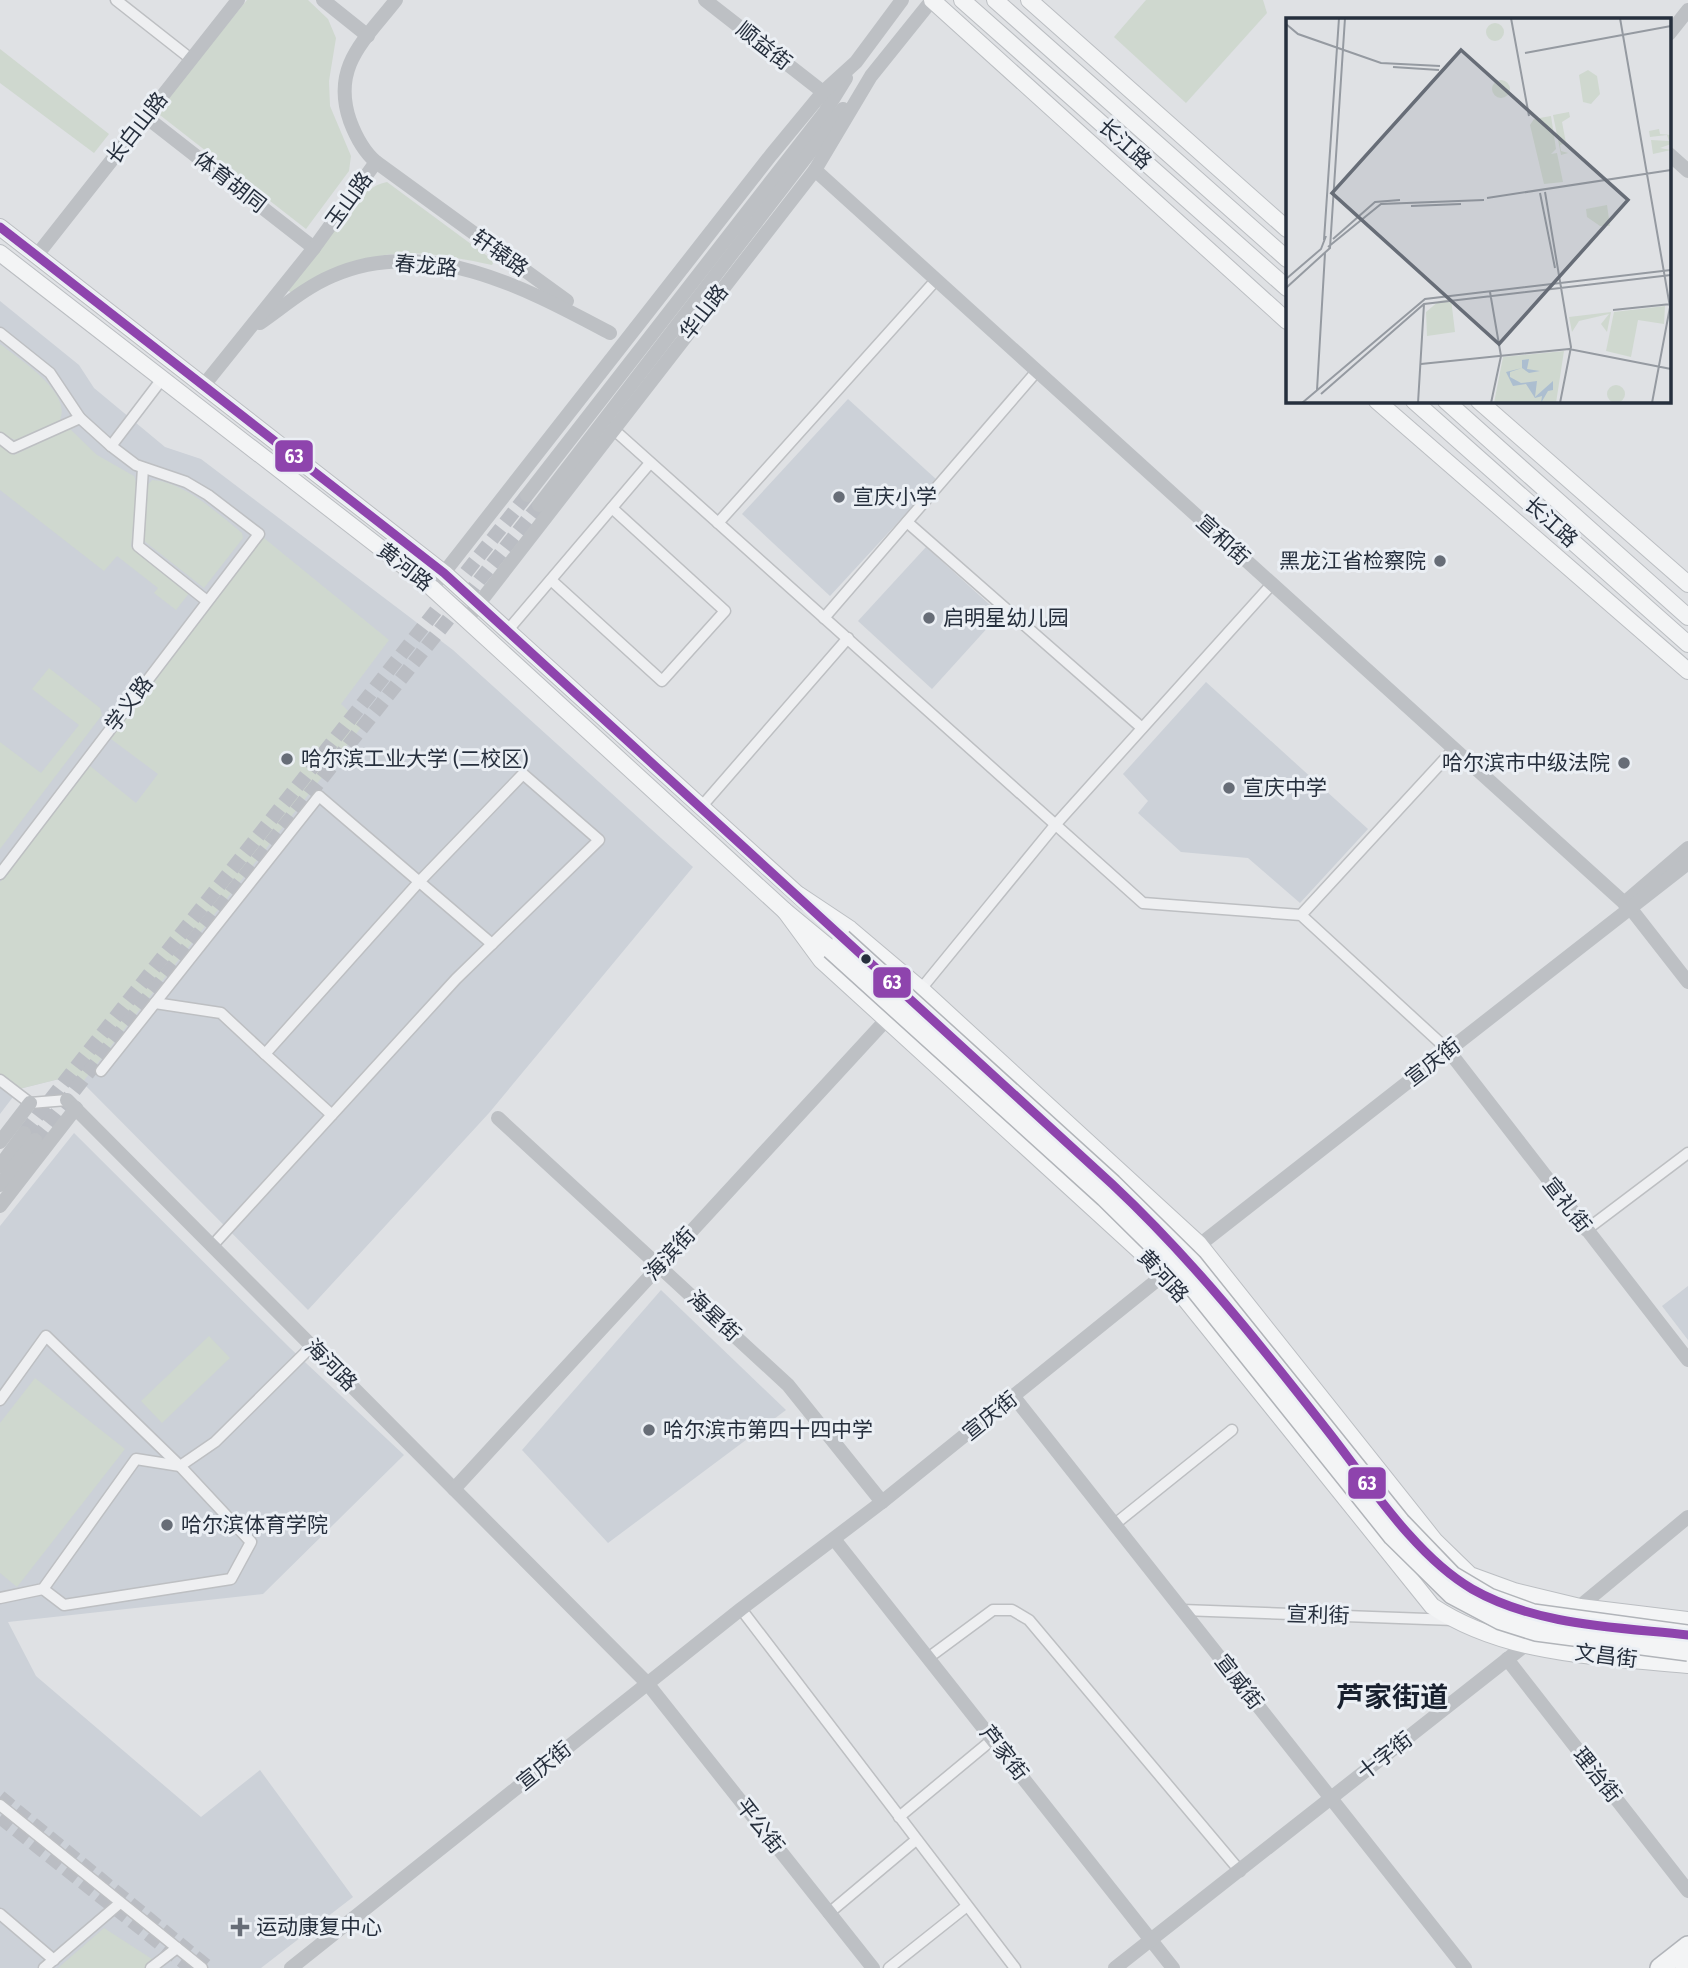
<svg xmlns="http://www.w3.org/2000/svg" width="1688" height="1968" viewBox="0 0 1688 1968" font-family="'Fira Sans Condensed','Noto Sans SC',sans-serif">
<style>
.built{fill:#ccd1d8}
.green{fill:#cfd8cf}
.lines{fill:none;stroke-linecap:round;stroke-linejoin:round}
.secondary-tunnel{stroke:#babdc3;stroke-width:14;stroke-dasharray:14 7;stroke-linecap:butt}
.street-casing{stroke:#bdbfc2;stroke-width:13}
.primary-casing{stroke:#bbbec2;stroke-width:18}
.highway-casing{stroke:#b1b4b9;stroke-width:22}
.street{stroke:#eeeff1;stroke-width:10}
.secondary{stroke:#bdc0c4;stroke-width:14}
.primary{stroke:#f3f4f5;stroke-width:16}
.highway{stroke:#f3f4f5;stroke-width:19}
.highway-bridge-casing{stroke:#b1b4b9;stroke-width:22;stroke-linecap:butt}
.highway-bridge{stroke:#f3f4f5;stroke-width:19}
.bus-1-casing{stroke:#ebeff4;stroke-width:14}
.bus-1{stroke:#8e44ad;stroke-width:9}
.poi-dot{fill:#676d77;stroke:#ebeff4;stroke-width:2.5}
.bus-dot{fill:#262f3d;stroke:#ebeff4;stroke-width:2.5}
.labels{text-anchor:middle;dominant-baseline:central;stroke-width:6;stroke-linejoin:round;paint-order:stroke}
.street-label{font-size:21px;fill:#262f3d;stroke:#ebeff4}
.poi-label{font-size:21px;fill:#262f3d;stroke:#ebeff4;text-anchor:start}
.district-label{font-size:28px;font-weight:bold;fill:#18202e;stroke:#ebeff4}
.inset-road{fill:none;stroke:#959aa1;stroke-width:2}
.view{fill:#676d77;fill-opacity:0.15;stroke:#676d77;stroke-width:3.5}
.inset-edge{fill:none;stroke:#262f3d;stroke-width:3.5}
.line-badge{stroke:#ebeff4;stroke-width:2.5}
.badge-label{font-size:19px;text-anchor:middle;font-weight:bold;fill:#fff}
</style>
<rect width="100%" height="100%" fill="#dfe1e4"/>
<!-- built -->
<g class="built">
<polygon points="0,301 79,365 94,388 165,447 201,459 453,650 693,867 489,1113 308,1310 75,1075 19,1089 0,1114"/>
<polygon points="848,399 937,480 830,596 742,514"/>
<polygon points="926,547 1000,614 932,689 858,621"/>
<polygon points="1206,682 1368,829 1300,903 1248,858 1181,852 1138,813 1148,801 1123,774"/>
<polygon points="74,1133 290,1348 404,1455 263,1594 8,1622 36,1676 201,1817 260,1770 353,1897 261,1968 0,1968 0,1226"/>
<polygon points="1688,1286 1688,1340 1662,1306"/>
<polygon points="661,1290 786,1410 608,1543 522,1450"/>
</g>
<!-- green -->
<g class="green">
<polygon points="247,0 308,0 328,19 336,38 329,81 330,106 351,156 349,171 306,229 156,112"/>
<polygon points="1146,0 1263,0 1267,13 1186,103 1114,37"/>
<polygon points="0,49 109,134 94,153 0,83"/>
<path d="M387 182 494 261 492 265C404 246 371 247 292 293L287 290C310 260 351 188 387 182Z"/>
<path d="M0 344C18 358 73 393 60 420L15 440 0 433Z"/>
<polygon points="70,429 97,455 134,476 137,485 131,547 190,592 176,610 154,593 158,588 117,556 104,571 0,490 0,445 14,455"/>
<path d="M152 480C185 482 217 513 242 533L243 538 204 588 143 540 146 487Z"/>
<polygon points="259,534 389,640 341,704 363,725 82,1083 75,1075 19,1089 0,1074 0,882 90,766 136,803 158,774 111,739 263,538"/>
<polygon points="49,668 100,708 102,715 0,849 0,742 41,773 79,725 32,689"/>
<polygon points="209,1336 230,1358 162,1423 141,1401"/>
<polygon points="35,1378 125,1449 17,1587 0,1573 0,1423"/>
<polygon points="104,1928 155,1961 145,1968 58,1968"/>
</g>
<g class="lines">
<!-- secondary-tunnel -->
<g class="secondary-tunnel">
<polyline points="24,1133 527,495"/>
<polyline points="35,1140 539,505"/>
<polyline points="0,1797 209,1968"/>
<polyline points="0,1817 191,1968"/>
</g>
<!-- street casing -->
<g class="street-casing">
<g id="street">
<polyline points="116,0 191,59"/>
<polyline points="0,333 50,373 80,418 111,446 136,465 186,482 208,495 259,534 0,874"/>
<polyline points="612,428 1143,903 1301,915 1448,1050"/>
<polyline points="0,438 13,448 80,418"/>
<polyline points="111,446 162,379"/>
<polyline points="143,468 138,546 207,601"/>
<polyline points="907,522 1142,728"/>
<polyline points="718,523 936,280"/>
<polyline points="551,580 662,681 725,611 612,508"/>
<polyline points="824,618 1037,371"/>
<polyline points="508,630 650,463"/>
<polyline points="702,806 848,638"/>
<polyline points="1301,915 1454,749"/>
<polyline points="921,989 1056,824 1272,584"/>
<polyline points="155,1003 221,1013 265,1054"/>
<polyline points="101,1071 319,796 492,944"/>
<polyline points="0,1080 30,1103 67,1100"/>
<polyline points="1586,1230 1688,1153"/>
<polyline points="212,1246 456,979 599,840 523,774 418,883 265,1054 332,1115"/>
<polyline points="0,1400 46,1336 180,1466 251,1542 231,1579 64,1605 43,1589"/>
<polyline points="1115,1524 1232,1430"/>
<polyline points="0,1598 43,1589 136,1459 180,1466 215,1442 312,1346"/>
<polyline points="741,1609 1015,1968"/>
<polyline points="1182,1610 1454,1620"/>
<polyline points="928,1658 993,1610 1012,1610 1029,1620 1240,1871"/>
<polyline points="0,1805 202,1968"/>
<polyline points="899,1817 993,1739"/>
<polyline points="829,1913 916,1840"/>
<polyline points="0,1914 54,1960"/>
<polyline points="44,1968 120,1903"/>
<polyline points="151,1968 177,1948"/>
<polyline points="889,1968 967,1906"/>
</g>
</g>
<!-- primary casing -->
<g class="primary-casing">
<g id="primary">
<polyline points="932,0 1287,321"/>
<polyline points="962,0 1287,288"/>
<polyline points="995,0 1287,259"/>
<polyline points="1029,0 1287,229"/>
<polyline points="0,227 444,573 806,902"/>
<polyline points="0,253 432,588 785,911 831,949"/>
<polyline points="1377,401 1688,671"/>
<polyline points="1414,401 1688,644"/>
<polyline points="1446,401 1688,617"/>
<polyline points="1479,401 1688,584"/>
<polyline points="799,895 850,929 921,989 1199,1244 1435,1541 1470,1575 1514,1591 1580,1607 1688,1620"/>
<path d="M785 911 821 960 1165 1274 1432 1606C1507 1656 1601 1656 1688 1665"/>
</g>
</g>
<!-- highway casing -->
<g class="highway-casing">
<g id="highway">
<polyline points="1660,1968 1688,1946"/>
<polyline points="1685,1968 1688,1966"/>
</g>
</g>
<!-- street -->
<use href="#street" class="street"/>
<!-- secondary -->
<g class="secondary">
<polyline points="323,0 368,36"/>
<polyline points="705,0 823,92"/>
<polyline points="1669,34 1688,10"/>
<polyline points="146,117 314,248"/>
<polyline points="1669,154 1688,171"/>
<polyline points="376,162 567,301"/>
<polyline points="815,170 1631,909 1688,982"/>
<polyline points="37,255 238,0"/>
<path d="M260 323C283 307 306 287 332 276 427 234 527 289 610 333"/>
<path d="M204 385 314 248 376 162C363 151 356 137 350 121 331 66 365 40 396 0"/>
<polyline points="527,495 825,112 846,78"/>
<polyline points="539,505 843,109"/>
<polyline points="432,588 771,155 823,92 856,62 902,0"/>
<polyline points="467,619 815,170 871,76 932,0"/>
<polyline points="1624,903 1688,848"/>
<polyline points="1448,1050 1688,1360"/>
<polyline points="67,1100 647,1683 873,1968"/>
<polyline points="498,1118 788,1385 882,1502"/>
<polyline points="0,1142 30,1103"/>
<polyline points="0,1166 24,1133"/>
<polyline points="0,1185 35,1140"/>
<polyline points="0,1206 76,1108"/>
<polyline points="1193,1250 1688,863"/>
<polyline points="1014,1397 1465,1968"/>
<polyline points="454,1489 886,1020"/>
<polyline points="834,1539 1173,1968"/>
<polyline points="1573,1612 1688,1517"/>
<polyline points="1507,1659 1688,1891"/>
<polyline points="291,1968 741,1609 882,1502 1172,1268"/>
<polyline points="1115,1968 1533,1639"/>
</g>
<!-- primary -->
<use href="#primary" class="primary"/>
<!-- highway -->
<use href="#highway" class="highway"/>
<!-- highway-bridge casing -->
<g class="highway-bridge-casing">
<g id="highway-bridge">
<polyline points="842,939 1112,1184 1192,1263 1400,1522 1452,1576 1489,1598 1533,1614 1688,1635"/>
<polyline points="831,949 1105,1197 1184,1275 1393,1536 1452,1594 1501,1620 1536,1631 1688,1651"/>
</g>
</g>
<!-- highway-bridge -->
<use href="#highway-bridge" class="highway-bridge"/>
<!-- bus-1 casing -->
<g class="bus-1-casing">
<path id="bus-1" d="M0 227 444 573 1112 1184C1192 1259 1259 1343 1327 1430 1368 1482 1415 1556 1472 1589 1537 1626 1616 1627 1688 1635"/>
</g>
<!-- bus-1 -->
<use href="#bus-1" class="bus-1"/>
</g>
<!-- markers -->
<g class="poi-dot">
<circle cx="839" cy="497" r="7"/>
<circle cx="1440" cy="561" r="7"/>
<circle cx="929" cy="618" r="7"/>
<circle cx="287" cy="759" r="7"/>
<circle cx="1624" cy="763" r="7"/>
<circle cx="1229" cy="788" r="7"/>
<circle cx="649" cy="1430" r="7"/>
<circle cx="167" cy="1525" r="7"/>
<path d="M236.5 1916.5h7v7h7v7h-7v7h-7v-7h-7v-7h7z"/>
</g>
<circle class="bus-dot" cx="866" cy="959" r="6"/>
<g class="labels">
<!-- street labels -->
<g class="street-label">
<text transform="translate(764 46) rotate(38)">顺益街</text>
<text transform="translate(137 128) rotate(-52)">长白山路</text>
<text transform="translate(1125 144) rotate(42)">长江路</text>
<text transform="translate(230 182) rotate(38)">体育胡同</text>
<text transform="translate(349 200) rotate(-54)">玉山路</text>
<text transform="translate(500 253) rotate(36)">轩辕路</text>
<text transform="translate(426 266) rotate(5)">春龙路</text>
<text transform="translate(704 312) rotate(-52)">华山路</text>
<text transform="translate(1551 522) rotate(42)">长江路</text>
<text transform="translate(1223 540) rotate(42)">宣和街</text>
<text transform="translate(405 567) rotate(38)">黄河路</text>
<text transform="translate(129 704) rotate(-53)">学义路</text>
<text transform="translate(1433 1062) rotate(-38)">宣庆街</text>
<text transform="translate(1567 1205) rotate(52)">宣礼街</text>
<text transform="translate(670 1254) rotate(-47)">海滨街</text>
<text transform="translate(1163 1276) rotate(47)">黄河路</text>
<text transform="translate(714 1316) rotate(43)">海星街</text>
<text transform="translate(331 1365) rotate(45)">海河路</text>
<text transform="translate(990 1416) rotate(-39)">宣庆街</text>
<text transform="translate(1318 1615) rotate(2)">宣利街</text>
<text transform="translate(1606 1656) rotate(7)">文昌街</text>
<text transform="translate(1239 1682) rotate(52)">宣威街</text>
<text transform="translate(1004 1753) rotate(52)">芦家街</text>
<text transform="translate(1385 1756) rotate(-38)">十字街</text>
<text transform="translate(544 1766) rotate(-39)">宣庆街</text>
<text transform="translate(1597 1775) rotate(52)">理治街</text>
<text transform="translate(760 1826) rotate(52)">平公街</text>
</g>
<!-- poi labels -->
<g class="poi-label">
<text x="853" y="497">宣庆小学</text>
<text x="1426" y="561" text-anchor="end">黑龙江省检察院</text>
<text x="943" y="618">启明星幼儿园</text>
<text x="301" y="759">哈尔滨工业大学 (二校区)</text>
<text x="1610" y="763" text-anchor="end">哈尔滨市中级法院</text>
<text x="1243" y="788">宣庆中学</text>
<text x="663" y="1430">哈尔滨市第四十四中学</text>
<text x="181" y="1525">哈尔滨体育学院</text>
<text x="256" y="1927">运动康复中心</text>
</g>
<!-- district labels -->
<g class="district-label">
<text x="1392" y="1697">芦家街道</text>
</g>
</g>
<!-- overview -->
<g transform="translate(1286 18)">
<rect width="385" height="385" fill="#dfe1e4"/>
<path d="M200 14a9 9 0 1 1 18 0a9 9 0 1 1-18 0ZM302 52 311 58 314 76 305 86 297 84 293 57ZM206 71a9 9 0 1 1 18 0a9 9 0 1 1-18 0ZM283 94 284 99 276 104 280 125 274 127 275 133 282 135 275 137 267 97ZM265 98 270 131 265 136 271 135 277 164 258 166 244 107 248 101ZM321 187 324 208H314L301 199 300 191ZM165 281 169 314 141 318 140 294 153 283ZM325 294 321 314 315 306 323 296 293 303 286 314 283 299ZM278 333 270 385H208L217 339ZM321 376a9 9 0 1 1 18 0a9 9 0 1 1-18 0Z" fill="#cfd8cf"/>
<path d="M379 288 378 306 352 302 345 339 320 333 328 294Z" fill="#cfd8cf"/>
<path d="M373 111 374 116 385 117V126L374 130 385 132 367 136 365 122 383 123 381 117 364 119 363 113Z" fill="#cfd8cf"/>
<path d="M243 341 241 351 254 353 243 355 236 350 224 354V359L235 365 251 363 249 379 267 363V372L262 373 255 385 256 378 249 380 240 366 227 368 220 354 236 350V342Z" fill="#acbed0"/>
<path class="inset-road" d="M225 0 243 98M334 0 384 289 366 385M0 6 12 16 95 45 154 48M239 35 385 8M107 49 153 52M259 174 285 329 274 385M254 175 269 250M201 180 385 152M125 188 175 186M47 221 89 184 114 182M38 222 53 0M42 229 95 186 198 182M0 261 35 231 40 218M0 270 44 230 59 0M204 274 215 338 205 385M327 292 385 286M135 346 283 331 385 351M31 372 39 235M35 376 138 286 385 257M16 385 139 281 385 252M132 385 138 286"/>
<path class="view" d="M175 32 342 182 213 326 46 175Z"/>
<rect width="385" height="385" class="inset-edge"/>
</g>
<g class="line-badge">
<rect x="274" y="439" width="40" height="34" rx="7" fill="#8e44ad"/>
<rect x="872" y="966" width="40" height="33" rx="7" fill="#8e44ad"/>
<rect x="1347" y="1466" width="40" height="34" rx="7" fill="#8e44ad"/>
</g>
<g class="badge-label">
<text x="294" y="463">63</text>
<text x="892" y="989">63</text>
<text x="1367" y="1490">63</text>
</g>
</svg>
